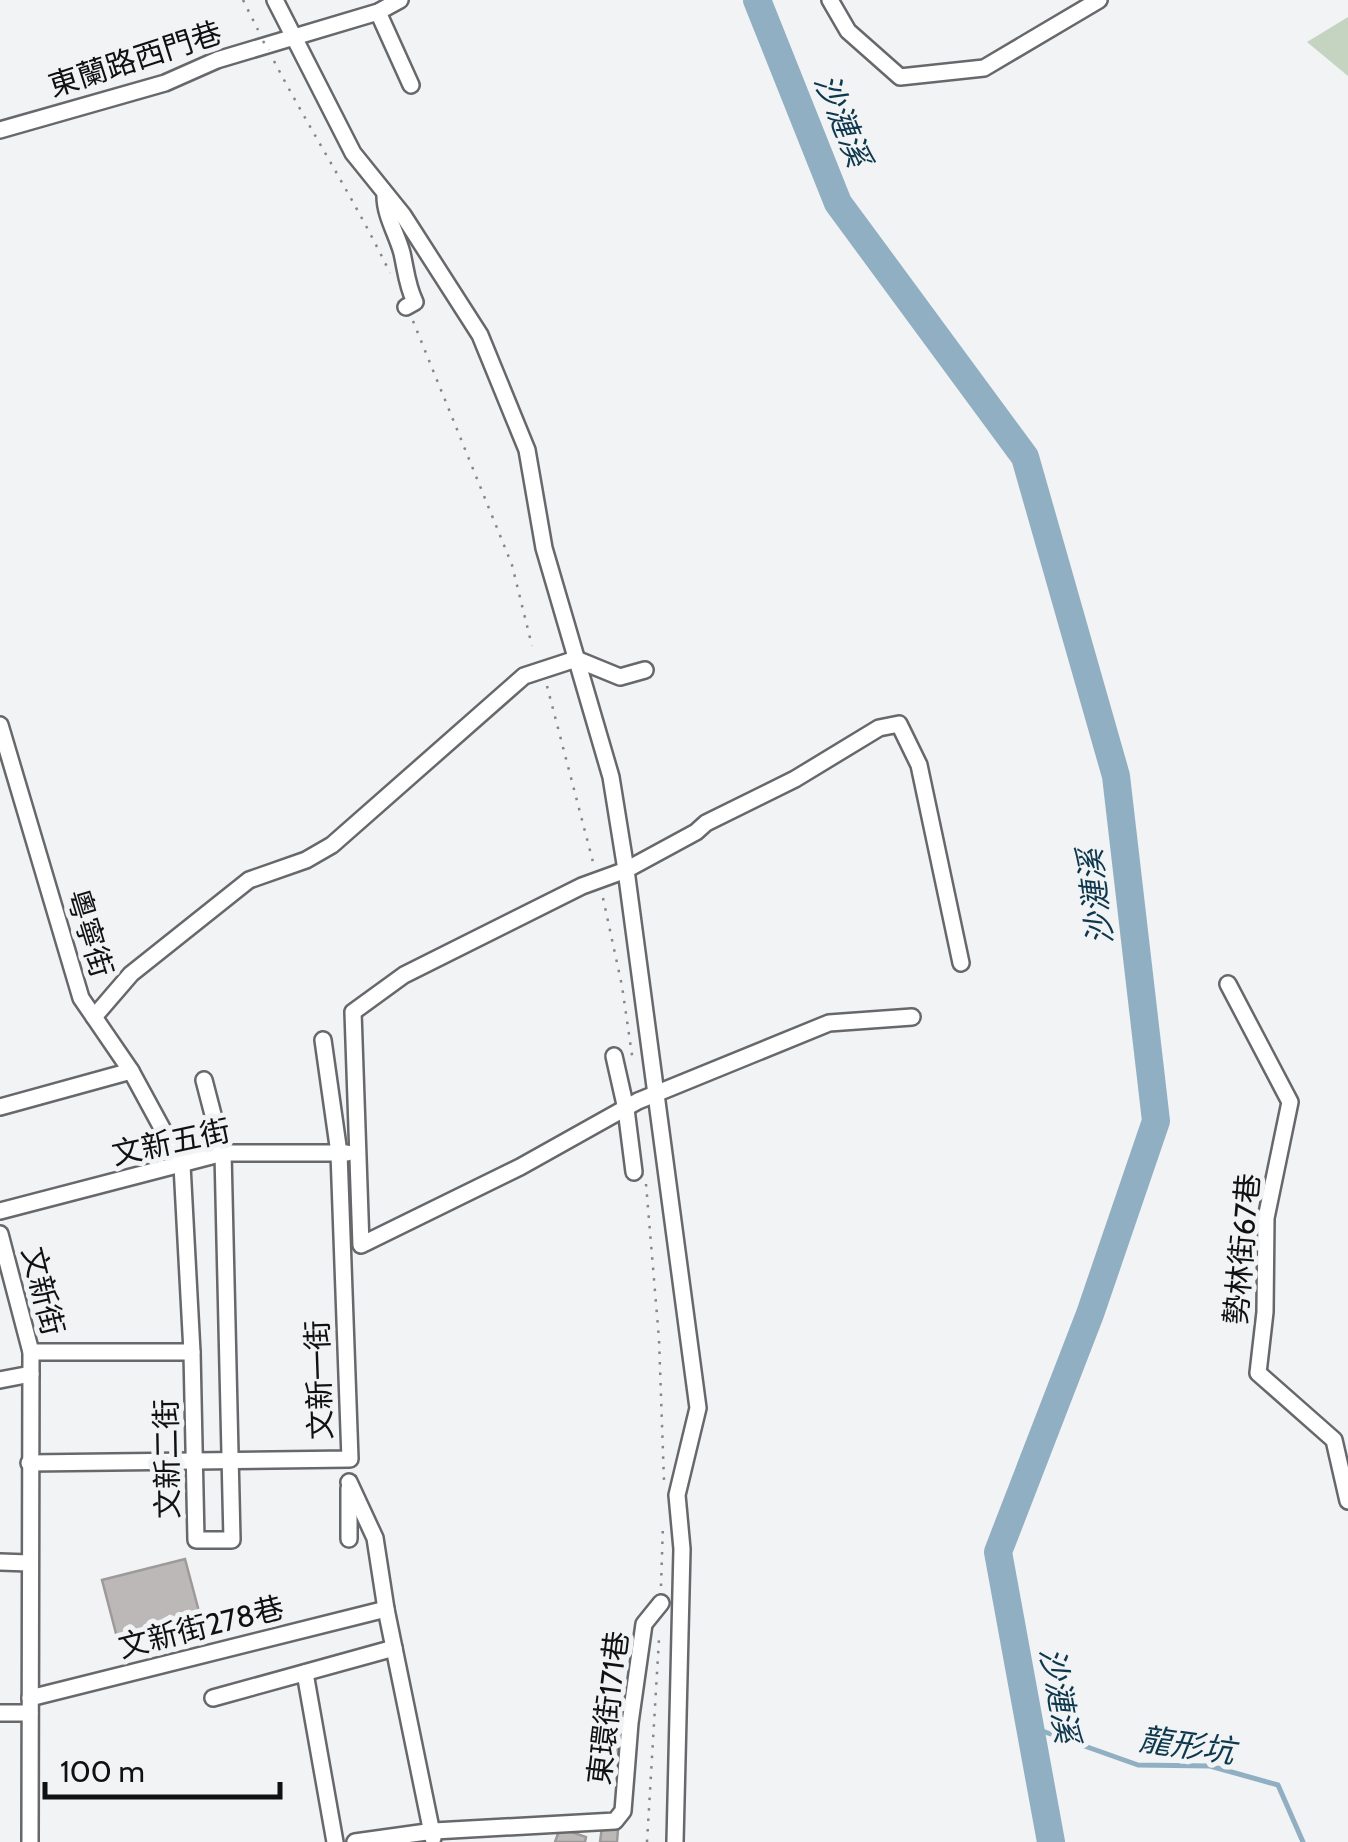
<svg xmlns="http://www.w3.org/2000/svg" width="1348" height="1842" viewBox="0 0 1348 1842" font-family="Cabin,'Noto Sans TC',sans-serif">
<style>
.green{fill:#c5d4c1}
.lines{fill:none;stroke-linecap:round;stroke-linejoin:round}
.stream{stroke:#90afc2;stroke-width:5}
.river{stroke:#90afc2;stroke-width:28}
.building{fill:#bbb8b7;stroke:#9d9a99;stroke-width:2.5}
.minor-casing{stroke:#67686b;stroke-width:20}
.path{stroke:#848688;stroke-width:2.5;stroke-dasharray:2.5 8;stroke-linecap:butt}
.minor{stroke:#fff;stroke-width:15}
.path-bridge{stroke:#848688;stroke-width:2.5;stroke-dasharray:2.5 8;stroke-linecap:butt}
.labels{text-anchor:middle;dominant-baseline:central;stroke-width:10;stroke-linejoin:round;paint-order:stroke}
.street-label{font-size:30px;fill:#101112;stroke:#f1f3f5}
.water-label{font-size:32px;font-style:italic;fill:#0d384d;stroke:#f1f3f5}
</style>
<rect width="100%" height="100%" fill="#f1f3f5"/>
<!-- green -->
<polygon class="green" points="1348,17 1348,76 1307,42"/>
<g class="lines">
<!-- stream -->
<polyline class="stream" points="1031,1727 1138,1765 1210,1766 1278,1785 1303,1842"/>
<!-- river -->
<polyline class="river" points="757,0 838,203 1025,457 1116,776 1156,1121 1090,1314 998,1552 1051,1842"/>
</g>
<!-- building -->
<g class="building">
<polygon points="185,1559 201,1619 118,1641 102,1580"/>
<polygon points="597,1741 619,1744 614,1771 592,1768"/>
<polygon points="602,1827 618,1829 617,1842 600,1842"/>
<polygon points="560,1828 586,1837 585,1842 555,1842"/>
</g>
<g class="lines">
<!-- minor casing -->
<g class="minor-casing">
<g id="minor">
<polyline points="275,0 353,153 403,215 480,335 527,450 544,548 611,777 626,870 698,1408 677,1495 682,1549 675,1842"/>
<polyline points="830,0 848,31 900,77 984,68 1099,0"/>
<polyline points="378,12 411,85"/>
<polyline points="0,130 165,83 217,60 378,12 400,0"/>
<path d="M385 196C385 216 397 234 402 253 406 271 407 286 415 302L406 307"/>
<polyline points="0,725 81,998 131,1071 0,1107"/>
<polyline points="1228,984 1290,1102 1266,1218 1265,1312 1258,1373 1334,1440 1348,1501"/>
<polyline points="94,1017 131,974 249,880 306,860 332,845 524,676 576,659 620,677 645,670"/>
<polyline points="912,1017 829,1023 638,1101 520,1167 361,1245 353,1012 404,975 582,886 626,870 696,832 706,823 795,779 879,728 899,724 919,765 961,963"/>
<polyline points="614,1056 626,1109 634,1172"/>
<polyline points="131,1071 182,1165 192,1352 196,1540 232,1540 223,1153 204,1080"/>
<polyline points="0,1211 223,1153 347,1153"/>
<polyline points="0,1234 31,1352 30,1842"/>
<polyline points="31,1352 192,1352"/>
<polyline points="0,1380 31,1374"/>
<polyline points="29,1463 350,1459 339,1153 323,1040"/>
<polyline points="349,1482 375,1538 386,1609 433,1838"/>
<polyline points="349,1539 349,1488"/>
<polyline points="0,1562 29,1563"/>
<polyline points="305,1673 335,1842"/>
<polyline points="30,1698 386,1609"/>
<polyline points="213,1698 394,1648"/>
<polyline points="0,1713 30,1713"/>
<polyline points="355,1842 434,1831 615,1821 623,1811 630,1723 644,1624 661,1603"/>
</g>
</g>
<!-- path -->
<g class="path">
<polyline points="243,0 258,30"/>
<path d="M274 61C311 132 355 200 390 273"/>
<polyline points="413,321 512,565 532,646"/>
<polyline points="547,686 593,862"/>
<polyline points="603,898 622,986 633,1062"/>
<polyline points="646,1184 659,1339 664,1481"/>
<polyline points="661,1586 663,1524"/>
<polyline points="647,1842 659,1639"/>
</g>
<!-- minor -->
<use href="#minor" class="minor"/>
<!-- path-bridge -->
<polyline class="path-bridge" points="263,41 269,50"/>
</g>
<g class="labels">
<!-- street labels -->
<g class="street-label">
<text transform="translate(135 59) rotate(-18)">東蘭路西門巷</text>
<text transform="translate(90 933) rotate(73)">粵寧街</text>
<text transform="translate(171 1142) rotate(-12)">文新五街</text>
<text transform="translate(1242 1249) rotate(-85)">勢林街67巷</text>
<text transform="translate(43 1291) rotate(76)">文新街</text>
<text transform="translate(319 1380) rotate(-92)">文新一街</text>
<text transform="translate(167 1459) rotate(-91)">文新二街</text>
<text transform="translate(201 1627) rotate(-14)">文新街278巷</text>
<text transform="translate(608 1708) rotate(-83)">東環街171巷</text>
</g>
<!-- water labels -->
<g class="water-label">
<text transform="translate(843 120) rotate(68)">沙漣溪</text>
<text transform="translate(1095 897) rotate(-97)">沙漣溪</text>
<text transform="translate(1060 1695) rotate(80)">沙漣溪</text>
<text transform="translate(1187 1745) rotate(8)">龍形坑</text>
</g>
</g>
<!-- scale -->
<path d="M45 1782v15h235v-15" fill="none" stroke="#101112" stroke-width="5"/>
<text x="60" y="1782" font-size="30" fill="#101112" stroke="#f1f3f5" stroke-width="8" paint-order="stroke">100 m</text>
</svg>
